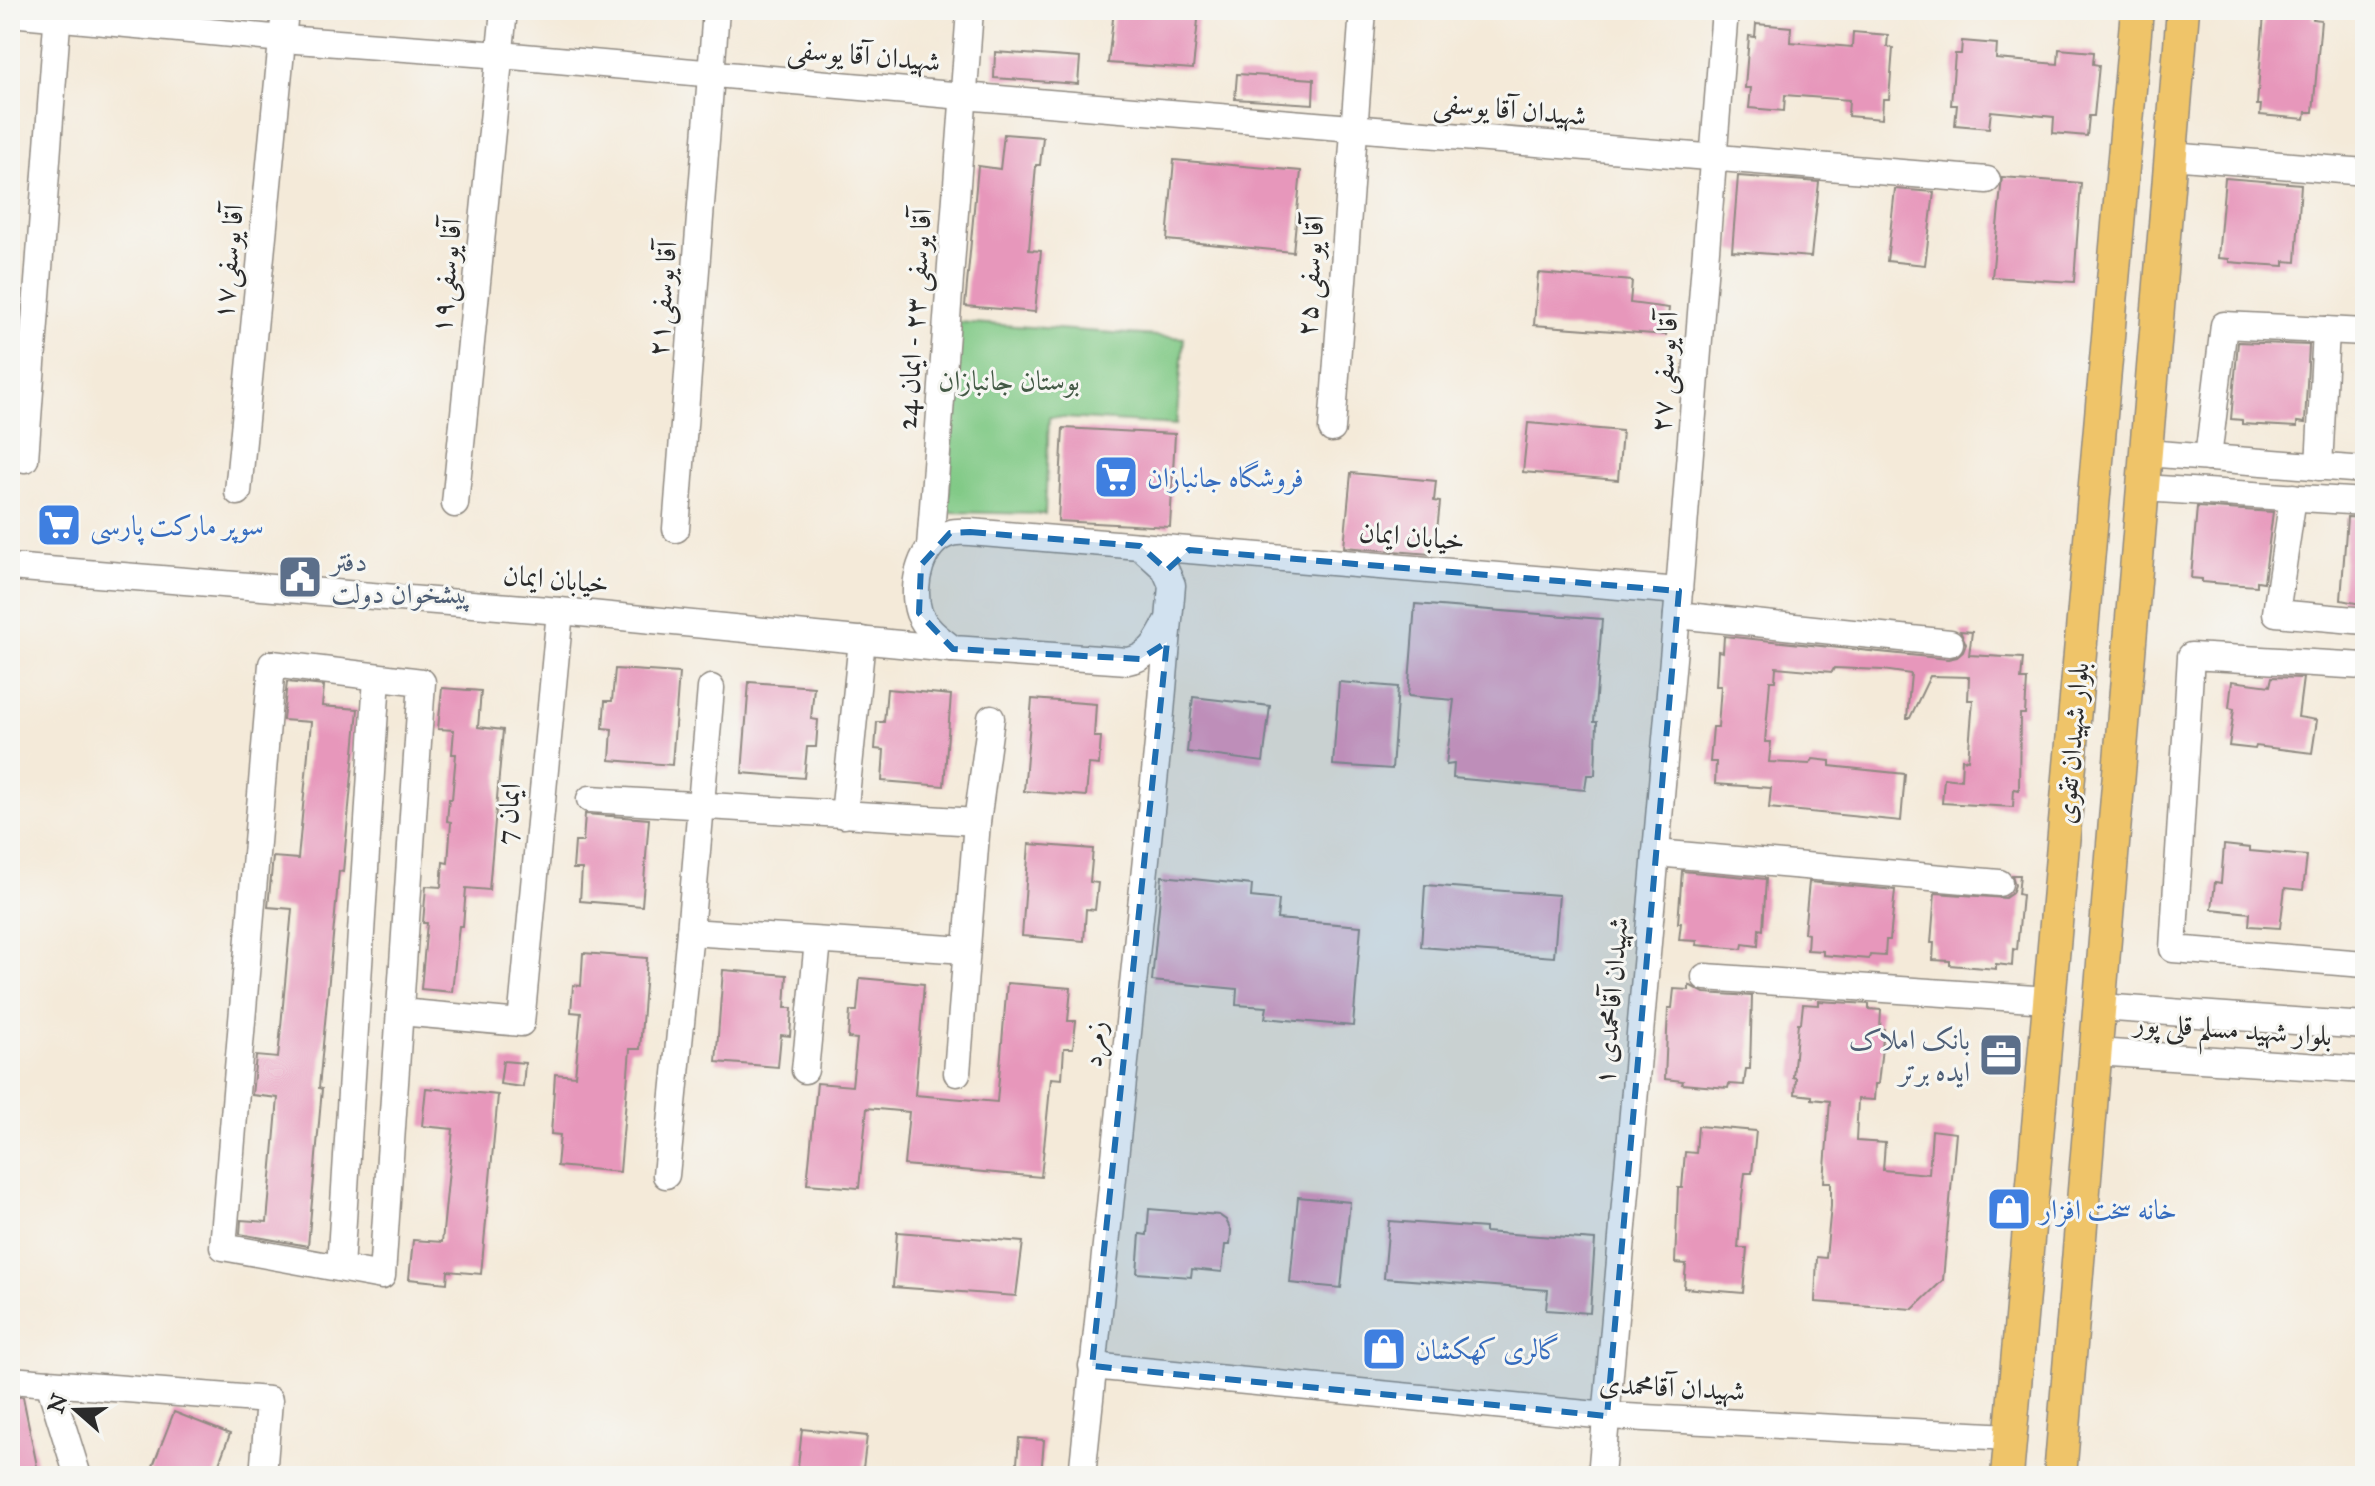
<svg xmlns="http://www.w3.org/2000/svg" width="2375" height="1486" viewBox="0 0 2375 1486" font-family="'IM FELL Great Primer',Amiri,serif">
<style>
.green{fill:#80c985;stroke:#567a58;stroke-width:2}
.building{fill:#e797bb}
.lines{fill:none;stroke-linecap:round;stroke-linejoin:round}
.minor-casing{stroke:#908a82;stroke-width:29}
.major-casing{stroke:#908a82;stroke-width:35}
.minor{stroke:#fff;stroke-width:26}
.major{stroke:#efc469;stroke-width:32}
.marked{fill:#1f6fb2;fill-opacity:0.2;stroke:#1f6fb2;stroke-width:6;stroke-dasharray:16 10;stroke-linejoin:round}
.labels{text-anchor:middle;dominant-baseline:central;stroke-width:6;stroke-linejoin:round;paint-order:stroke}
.street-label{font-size:28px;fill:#2b2b2b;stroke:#f6f6f2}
.park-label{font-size:28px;fill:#445a46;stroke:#f6f6f2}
.shop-label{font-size:28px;fill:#366cbe;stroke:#f6f6f2;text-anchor:start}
.service-label{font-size:28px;fill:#4e5e75;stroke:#f6f6f2;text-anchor:start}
</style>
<rect width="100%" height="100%" fill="#f6f6f2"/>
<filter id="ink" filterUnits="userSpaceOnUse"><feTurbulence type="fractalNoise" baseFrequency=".0125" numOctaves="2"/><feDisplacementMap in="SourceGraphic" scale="16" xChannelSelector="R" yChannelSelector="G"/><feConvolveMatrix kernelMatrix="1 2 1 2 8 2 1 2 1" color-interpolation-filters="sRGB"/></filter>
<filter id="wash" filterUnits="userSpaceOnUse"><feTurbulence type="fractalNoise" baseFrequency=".006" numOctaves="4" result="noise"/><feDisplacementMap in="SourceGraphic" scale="32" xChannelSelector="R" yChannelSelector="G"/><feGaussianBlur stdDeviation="1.8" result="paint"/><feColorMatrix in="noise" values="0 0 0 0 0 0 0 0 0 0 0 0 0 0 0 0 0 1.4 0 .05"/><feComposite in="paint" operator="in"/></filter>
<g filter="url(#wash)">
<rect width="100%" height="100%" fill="#f4ead9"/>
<!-- green -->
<polygon class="green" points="958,322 1184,338 1176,425 1049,417 1045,514 948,512"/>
<g id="blocks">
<!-- building -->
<g class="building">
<polygon points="1114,10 1199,10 1193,69 1108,63"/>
<polygon points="2271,10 2314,11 2313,19 2321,20 2313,112 2306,112 2305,119 2260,115 2261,105 2257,105 2264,14 2270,15"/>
<polygon points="1756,24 1791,27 1790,42 1852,47 1853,32 1888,35 1887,47 1893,48 1889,99 1883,99 1882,119 1848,116 1849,100 1785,95 1784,111 1749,108 1751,88 1745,88 1749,36 1755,37"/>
<polygon points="1962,41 1997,44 1996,59 2058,64 2059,49 2094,52 2093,64 2099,65 2094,116 2089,116 2087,136 2053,133 2054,117 1991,111 1989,128 1955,125 1957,105 1951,105 1955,54 1961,54"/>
<polygon points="995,52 1080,58 1078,84 994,78"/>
<polygon points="1237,74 1314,79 1313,104 1235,99"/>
<polygon points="1004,134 1043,137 1040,165 1036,165 1029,250 1041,251 1035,312 965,306 978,166 1000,169"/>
<polygon points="1174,160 1301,171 1293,252 1167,240"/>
<polygon points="1738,176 1819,182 1811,257 1732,251"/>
<polygon points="2002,177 2081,183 2074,282 1992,277"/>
<polygon points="2225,178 2301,184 2296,262 2284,261 2284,266 2253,264 2229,262 2229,259 2218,258"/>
<polygon points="1895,189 1934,192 1925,265 1887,261"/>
<polygon points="1538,273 1632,281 1630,303 1669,308 1666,335 1534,325"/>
<polygon points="2238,342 2309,345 2305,423 2297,422 2297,427 2242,424 2242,420 2231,419"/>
<polygon points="1528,423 1622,431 1618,480 1523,472"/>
<polygon points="1063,428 1175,434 1170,527 1058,521"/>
<polygon points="1351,473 1436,481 1434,501 1440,502 1436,540 1432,539 1430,554 1344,547"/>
<polygon points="2197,507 2273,512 2264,582 2257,581 2257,586 2226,584 2202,582 2202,579 2191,578"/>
<polygon points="2347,517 2365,518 2365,605 2341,600"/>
<polygon points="1415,604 1602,619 1594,722 1597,722 1595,775 1587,775 1585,790 1453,778 1454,764 1446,765 1454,700 1408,696"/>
<polygon points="1960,631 1972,632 1969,655 2023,658 2021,680 2027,680 2025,714 2020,714 2019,790 2014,789 2013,807 1942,803 1944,778 1961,780 1962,759 1968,760 1973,700 1968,700 1969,677 1930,676 1910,718 1907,718 1911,674 1883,670 1834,668 1832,672 1776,667 1775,681 1770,681 1765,742 1771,742 1769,762 1810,764 1813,759 1830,761 1830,766 1905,774 1901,821 1769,808 1771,788 1715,784 1716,762 1710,762 1713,727 1718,727 1721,686 1716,686 1718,651 1723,652 1724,636 1948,659 1957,657 1963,652 1966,644"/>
<polygon points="615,669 679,673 672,765 610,760 612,729 603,728 605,701 612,701"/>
<polygon points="2272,677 2303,678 2298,717 2317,720 2312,753 2256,746 2255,749 2229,746 2234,709 2229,708 2232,681 2270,686"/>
<polygon points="287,682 324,686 322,706 358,709 343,872 339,871 319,1088 322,1089 308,1246 240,1234 241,1220 267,1222 278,1098 252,1095 256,1056 278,1058 292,909 268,907 273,857 298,859 311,722 283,720"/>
<polygon points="749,682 814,687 811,719 818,720 816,747 807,747 804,778 742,773"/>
<polygon points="1339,682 1398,687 1392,769 1333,765"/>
<polygon points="442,688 481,691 478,727 503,730 489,890 466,888 463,926 459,926 452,992 421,989 427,923 423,923 426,886 441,887 443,862 448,863 451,822 447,821 449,799 452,799 456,754 452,754 454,730 438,729"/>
<polygon points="887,689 951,695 944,786 882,781 884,750 875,749 877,722 884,722"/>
<polygon points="1193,697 1270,706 1263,762 1187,752"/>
<polygon points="1032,699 1096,704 1094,737 1101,737 1099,765 1089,764 1086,796 1024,791"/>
<polygon points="585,814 649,819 642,906 580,901 582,869 573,869 575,842 583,842"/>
<polygon points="1029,844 1093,849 1090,882 1098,883 1095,910 1086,909 1084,941 1022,936"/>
<polygon points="2224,845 2250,848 2250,851 2307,856 2303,890 2285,888 2280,928 2249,926 2250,913 2212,909 2215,882 2221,883"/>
<polygon points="1682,871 1766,879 1763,930 1759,929 1758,946 1743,944 1742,949 1696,945 1697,941 1679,940 1681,923 1678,923"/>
<polygon points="2012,875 2020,875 2018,894 2022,895 2017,950 2013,949 2012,966 1996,964 1996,969 1950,965 1950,961 1933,960 1934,943 1931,943 1935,893 2005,898 2012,893 2015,885"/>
<polygon points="1162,876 1252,885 1251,897 1279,900 1277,919 1361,926 1353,1026 1265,1018 1267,1007 1236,1005 1237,989 1152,981"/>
<polygon points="1809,882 1895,890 1890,940 1886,940 1885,956 1870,955 1869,959 1823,955 1823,951 1807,950 1808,934 1804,933"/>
<polygon points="1425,885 1559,895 1554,957 1421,947"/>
<polygon points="583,953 647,958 640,1049 630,1049 620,1172 557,1166 560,1135 551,1134 555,1074 575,1076 581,1013 571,1012 573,985 581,986"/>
<polygon points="723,970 787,975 785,1008 792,1008 790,1036 781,1035 778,1067 716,1062"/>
<polygon points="860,978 924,984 915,1095 997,1102 1007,983 1071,988 1068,1021 1076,1021 1073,1048 1064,1048 1062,1079 1051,1078 1041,1177 904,1165 909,1112 867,1108 859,1188 807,1184 817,1083 852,1086 857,1039 848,1038 850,1011 857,1011"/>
<polygon points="1689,985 1704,993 1752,996 1750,1069 1746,1069 1744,1085 1729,1084 1728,1088 1682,1084 1683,1081 1665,1079 1668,1008 1672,1008 1674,989 1689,990"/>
<polygon points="1818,1001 1869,1004 1869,1009 1881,1010 1880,1029 1884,1029 1878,1084 1875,1084 1874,1100 1858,1099 1856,1141 1885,1143 1883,1170 1929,1174 1932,1130 1956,1133 1943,1280 1913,1309 1815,1302 1817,1257 1826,1258 1831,1206 1831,1182 1824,1182 1830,1101 1812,1099 1812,1096 1795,1094 1796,1078 1793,1077 1798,1023 1801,1023 1803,1004 1818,1005"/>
<polygon points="503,1061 525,1063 523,1087 500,1084"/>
<polygon points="426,1088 498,1095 481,1274 448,1271 447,1283 409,1279 413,1240 442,1242 453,1129 422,1126"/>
<polygon points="1698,1126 1756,1131 1752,1173 1745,1173 1742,1196 1738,1248 1747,1248 1743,1293 1684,1288 1686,1264 1675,1263 1678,1188 1682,1188 1685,1152 1696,1153"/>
<polygon points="1298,1197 1350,1202 1341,1288 1290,1283"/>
<polygon points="1149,1209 1219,1215 1226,1220 1231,1230 1230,1245 1225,1245 1222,1272 1192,1269 1191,1277 1137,1273 1140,1234 1147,1235"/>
<polygon points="1389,1221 1485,1228 1485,1232 1595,1240 1590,1313 1546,1310 1548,1290 1384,1278"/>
<polygon points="897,1232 1023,1242 1016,1296 893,1287"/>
<polygon points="10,1396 23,1397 39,1476 10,1476"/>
<polygon points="174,1412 230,1434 214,1476 149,1476"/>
<polygon points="802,1429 867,1436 862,1476 797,1476"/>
<polygon points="1019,1438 1044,1440 1041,1476 1016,1476"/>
</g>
</g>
</g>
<g filter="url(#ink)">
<use href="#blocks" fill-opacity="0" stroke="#908a82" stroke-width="2"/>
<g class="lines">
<!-- minor casing -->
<g class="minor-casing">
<g id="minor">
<polyline points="10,13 283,39 501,55 963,96 1987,180"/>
<polyline points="2171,156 2365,172"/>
<polyline points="1332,429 1363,10"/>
<polyline points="2146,453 2365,470"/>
<polyline points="2208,458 2224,325 2365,332"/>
<polyline points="25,459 58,10"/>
<polyline points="2319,467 2326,330"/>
<polyline points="2143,488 2365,502"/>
<polyline points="238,492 285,10"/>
<polyline points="2293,497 2276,613 2365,621"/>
<polyline points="455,504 504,10"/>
<polyline points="676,529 716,10"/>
<polyline points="1140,546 1679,591"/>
<polyline points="930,547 970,10"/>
<polyline points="10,567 560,611 951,649"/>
<polyline points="1677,615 1950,643"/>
<polygon points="272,664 422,682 382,1276 223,1247"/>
<polyline points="2365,666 2191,656 2173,949 2365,964"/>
<polyline points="711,688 690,932 966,950"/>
<polyline points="590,799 977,822"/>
<polyline points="844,815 862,640"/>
<polyline points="1656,853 1999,883"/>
<polyline points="1705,977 2049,1000"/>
<polyline points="2100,1007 2365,1026"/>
<polyline points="400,1012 521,1023 560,611"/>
<polyline points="2096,1052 2365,1070"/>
<polyline points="805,1070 818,941"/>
<polyline points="957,1073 977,822 991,718"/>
<polyline points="666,1175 690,932"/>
<polyline points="340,1268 377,677"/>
<polyline points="1092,1366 1607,1416 2010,1437"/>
<polyline points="10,1380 269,1400 263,1476"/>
<polyline points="49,1383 78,1476"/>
<path d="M1082 1476 1160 724 1172 585 1165 569 1140 546 970 532C964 532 957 531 951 533 921 541 910 586 919 613 926 630 940 639 953 649L1128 661C1151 657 1159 639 1169 619"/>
<polyline points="1601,1476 1679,591 1725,10"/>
</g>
</g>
<!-- major casing -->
<g class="major-casing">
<g id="major">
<polyline points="2007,1476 2137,10"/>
<polyline points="2060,1476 2183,10"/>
</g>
</g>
<!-- minor -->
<use href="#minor" class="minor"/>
<!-- major -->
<use href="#major" class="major"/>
</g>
</g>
<!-- marked area -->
<path class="marked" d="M970 532 1140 546 1167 570 1189 550 1679 591 1607 1416 1092 1366 1167 642 1140 659 953 649 919 613 921 565 950 533Z"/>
<!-- icons -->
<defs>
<g id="supermarket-square" transform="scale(2.3)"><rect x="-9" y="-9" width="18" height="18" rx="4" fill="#3f7fe0" stroke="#f6f6f2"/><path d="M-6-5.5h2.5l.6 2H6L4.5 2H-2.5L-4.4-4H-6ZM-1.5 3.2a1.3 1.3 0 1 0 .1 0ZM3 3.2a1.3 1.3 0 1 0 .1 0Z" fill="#fff"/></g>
<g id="civic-square" transform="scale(2.3)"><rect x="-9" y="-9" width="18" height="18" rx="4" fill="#5c6f8a" stroke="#f6f6f2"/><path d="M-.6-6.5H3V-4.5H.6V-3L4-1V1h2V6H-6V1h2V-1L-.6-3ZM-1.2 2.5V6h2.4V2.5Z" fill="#fff"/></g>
<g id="office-square" transform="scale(2.3)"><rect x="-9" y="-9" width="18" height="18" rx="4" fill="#5c6f8a" stroke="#f6f6f2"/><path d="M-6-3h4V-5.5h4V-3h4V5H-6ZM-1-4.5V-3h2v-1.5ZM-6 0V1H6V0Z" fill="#fff"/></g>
<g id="shop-square" transform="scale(2.3)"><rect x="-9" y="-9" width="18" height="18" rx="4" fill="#3f7fe0" stroke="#f6f6f2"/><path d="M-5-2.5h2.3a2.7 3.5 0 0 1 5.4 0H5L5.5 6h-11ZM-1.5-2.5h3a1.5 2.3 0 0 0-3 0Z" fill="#fff"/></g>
</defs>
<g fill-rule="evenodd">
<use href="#supermarket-square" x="1116" y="477"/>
<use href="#supermarket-square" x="59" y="525"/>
<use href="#civic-square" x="300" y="577"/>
<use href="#office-square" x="2001" y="1055"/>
<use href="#shop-square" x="2009" y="1209"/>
<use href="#shop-square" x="1384" y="1349"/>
</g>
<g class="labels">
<!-- street labels -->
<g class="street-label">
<text transform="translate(864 55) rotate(5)">شهیدان آقا یوسفی</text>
<text transform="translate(1510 109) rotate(5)">شهیدان آقا یوسفی</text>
<text transform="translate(228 262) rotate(-84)">آقا یوسفی۱۷</text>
<text transform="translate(446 276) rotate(-84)">آقا یوسفی۱۹</text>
<text transform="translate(1310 276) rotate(-86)">آقا یوسفی ۲۵</text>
<text transform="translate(662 299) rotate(-85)">آقا یوسفی۲۱</text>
<text transform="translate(914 319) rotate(-86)">آقا یوسفی ۲۳ - ایمان 24</text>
<text transform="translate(1664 372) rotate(-86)">آقا یوسفی ۲۷</text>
<text transform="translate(1412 536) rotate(5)">خیابان ایمان</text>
<text transform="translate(556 579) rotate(5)">خیابان ایمان</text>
<text transform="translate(2072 743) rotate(-85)">بلوار شهیدان تقوی</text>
<text transform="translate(508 814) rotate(-85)">ایمان 7</text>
<text transform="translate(1611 1001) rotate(-85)">شهیدان آقامحمدی ۱</text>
<text transform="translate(2233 1029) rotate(4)">بلوار شهید مسلم قلی پور</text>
<text transform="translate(1094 1044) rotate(-84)">زمرد</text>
<text transform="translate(1672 1387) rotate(3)">شهیدان آقامحمدی</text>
</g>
<!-- park labels -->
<g class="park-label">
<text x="1009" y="380">بوستان جانبازان</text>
</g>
<!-- shop labels -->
<g class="shop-label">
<text x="1147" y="477">فروشگاه جانبازان</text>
<text x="90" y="525">سوپر مارکت پارسی</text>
<text x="2040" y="1209">خانه سخت افزار</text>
<text x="1415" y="1349">گالری کهکشان</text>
</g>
<!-- service labels -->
<g class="service-label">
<text x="331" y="561">دفتر<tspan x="331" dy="32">پیشخوان دولت</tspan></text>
<text x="1970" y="1039" text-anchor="end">بانک املاک<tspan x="1970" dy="32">ایده برتر</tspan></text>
</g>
</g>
<!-- margin -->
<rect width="2375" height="1486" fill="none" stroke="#f6f6f2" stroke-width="40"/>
<!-- north arrow -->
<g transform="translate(76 1410) rotate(290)" stroke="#f6f6f2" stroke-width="6" paint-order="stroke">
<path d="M0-6L14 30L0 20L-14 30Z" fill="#2b2b2b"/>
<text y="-12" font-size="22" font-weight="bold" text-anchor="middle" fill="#2b2b2b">N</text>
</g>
</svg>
